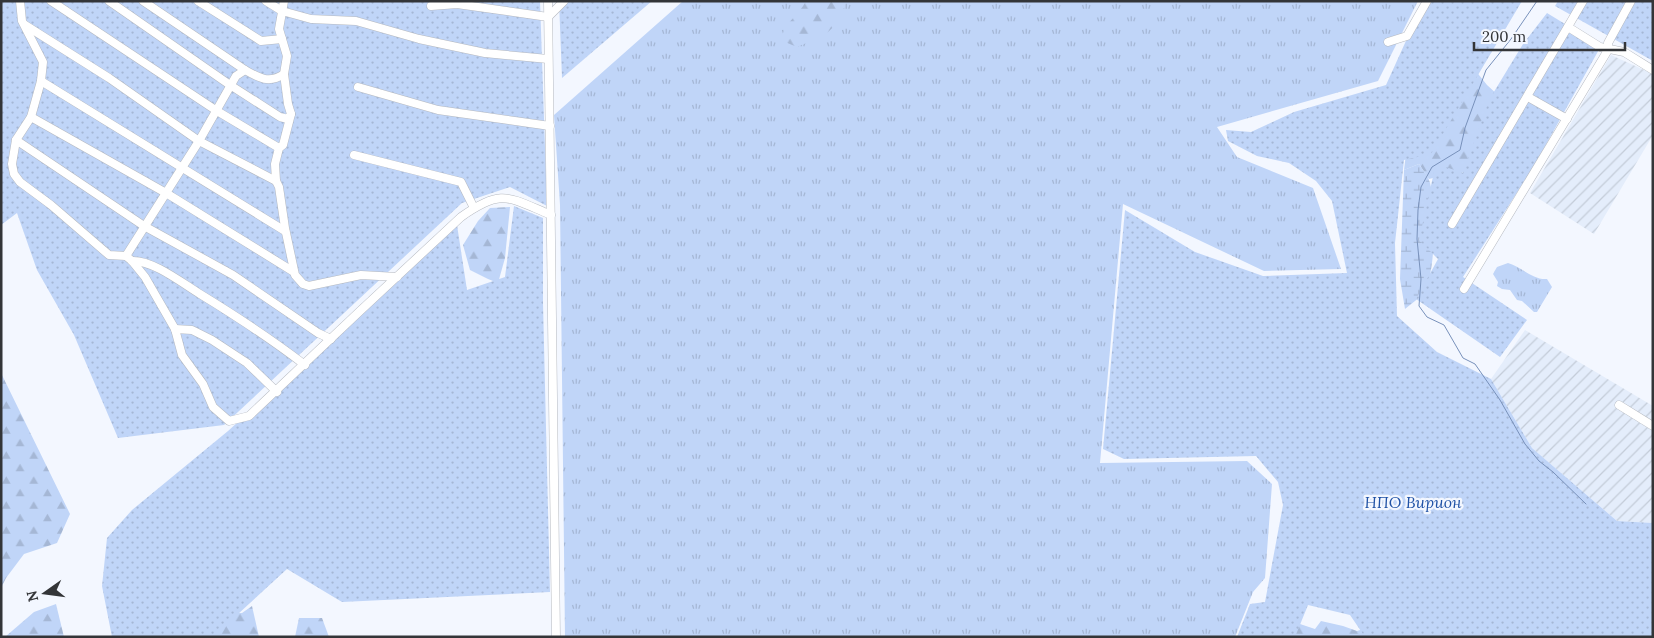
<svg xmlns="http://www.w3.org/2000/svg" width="1654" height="638" viewBox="0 0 1654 638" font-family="Lora,serif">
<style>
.industrial{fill:url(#industrial-furrows)}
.grass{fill:url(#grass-tufts)}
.forest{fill:url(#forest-firs)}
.wetland{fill:url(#wetland-marsh)}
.garden{fill:url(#garden-dots)}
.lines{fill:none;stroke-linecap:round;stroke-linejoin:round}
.stream{stroke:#7891bb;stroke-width:1}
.minor-casing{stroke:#b6bac1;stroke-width:9}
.minor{stroke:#fff;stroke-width:8}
.labels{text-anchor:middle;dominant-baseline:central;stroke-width:4.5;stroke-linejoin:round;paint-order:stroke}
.park-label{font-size:16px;font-style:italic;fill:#2052a6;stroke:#f3f7ff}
</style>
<defs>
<pattern id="industrial-furrows" width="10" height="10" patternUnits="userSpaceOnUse" patternTransform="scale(1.25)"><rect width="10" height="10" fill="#e4edfb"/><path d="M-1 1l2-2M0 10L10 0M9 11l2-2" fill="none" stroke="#c4ccd8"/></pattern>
<pattern id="grass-tufts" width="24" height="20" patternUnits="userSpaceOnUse" patternTransform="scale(1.25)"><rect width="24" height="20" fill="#c0d5f8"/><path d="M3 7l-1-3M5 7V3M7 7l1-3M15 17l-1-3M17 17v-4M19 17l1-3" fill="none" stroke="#a5b7d5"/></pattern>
<pattern id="forest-firs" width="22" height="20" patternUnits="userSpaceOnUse" patternTransform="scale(1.25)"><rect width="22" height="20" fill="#c0d5f8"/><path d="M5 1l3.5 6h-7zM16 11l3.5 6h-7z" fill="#a5b7d5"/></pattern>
<pattern id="wetland-marsh" width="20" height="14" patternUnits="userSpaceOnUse" patternTransform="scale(1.25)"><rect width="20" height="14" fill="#c0d5f8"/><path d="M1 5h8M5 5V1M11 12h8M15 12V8" fill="none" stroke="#a5b7d5"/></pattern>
<pattern id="garden-dots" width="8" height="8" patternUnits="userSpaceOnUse" patternTransform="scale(1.25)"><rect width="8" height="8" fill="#c0d5f8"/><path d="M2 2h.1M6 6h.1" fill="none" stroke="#a5b7d5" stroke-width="1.8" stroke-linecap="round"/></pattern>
</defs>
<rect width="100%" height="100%" fill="#f3f7ff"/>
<!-- industrial -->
<g class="industrial">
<polygon points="1611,55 1653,74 1653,135 1594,234 1530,193"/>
<polygon points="1525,330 1653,406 1653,523 1617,521 1532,448 1491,379"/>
</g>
<!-- grass -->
<g class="grass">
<polygon points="683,1 1418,1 1378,81 1217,127 1237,157 1313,188 1341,269 1264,271 1123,204 1100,463 1247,461 1272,484 1265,578 1253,592 1235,637 565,637 560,205 554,115"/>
<path d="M1508 263C1522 267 1532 280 1547 279L1552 287 1537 312H1534L1522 301 1517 300 1510 290 1502 289 1497 286 1498 282 1493 274 1497 267Z"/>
</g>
<!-- forest -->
<g class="forest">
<path d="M806 1 846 2C836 33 825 35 797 47L785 42 782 37C785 22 799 15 806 1Z"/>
<polygon points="1471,65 1487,85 1498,95 1468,172 1445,175 1429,179 1419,164 1404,170 1407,146"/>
<polygon points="510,207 505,258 498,283 488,279 470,270 463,245 478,221 490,208"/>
<polygon points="1,373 70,514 57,543 24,554 6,578 1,588"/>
<polygon points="56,604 64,637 5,637 34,612"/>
<polygon points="252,606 259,637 205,637 228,613 242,613"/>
<polygon points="299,618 322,618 329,637 295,637"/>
<polygon points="1321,621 1343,626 1357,631 1373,626 1395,637 1293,637 1285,624 1300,624 1315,629"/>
</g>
<!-- wetland -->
<path class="wetland" d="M1419 164C1422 169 1427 174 1429 180 1437 200 1436 278 1423 294 1418 299 1411 304 1405 309L1400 279 1404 170Z"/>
<!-- garden -->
<g class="garden">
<polygon points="1,1 540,1 547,206 510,187 462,203 224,425 118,438 74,335 37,270 17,213 1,225"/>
<polygon points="559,1 652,1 562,78"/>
<polygon points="1424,1 1522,1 1431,154 1404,160 1395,243 1397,316 1437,352 1491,379 1532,448 1617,521 1653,523 1653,637 1365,637 1350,615 1308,605 1295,637 1237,637 1250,604 1265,602 1283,505 1278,482 1256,456 1124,459 1103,449 1125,210 1195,252 1263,276 1347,273 1332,201 1316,181 1289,163 1257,156 1228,141 1226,130 1251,132 1294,112 1386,85"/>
<polygon points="1558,1 1653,1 1653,61 1555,6"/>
<polygon points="1547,13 1601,46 1534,166 1463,277 1527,320 1500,357 1416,299 1438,259 1419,240 1434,172 1443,166 1463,173 1489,100 1523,44"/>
<polygon points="514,206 543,218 543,303 550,592 342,602 287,569 213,637 112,637 102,586 107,538 132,510 228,431 457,225 467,290 505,277"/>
</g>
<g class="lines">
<!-- stream -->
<polyline class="stream" points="1537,1 1511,39 1486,70 1465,128 1460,150 1432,167 1421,187 1418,210 1417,239 1421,279 1419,306 1427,317 1444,325 1463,358 1475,364 1500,400 1525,444 1539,461 1553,472 1586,504"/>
<!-- minor casing -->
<g class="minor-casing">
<g id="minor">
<path d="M20 1 22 21 43 62 41 81 31 117 16 140 12 164 14 174 20 182 51 205 109 255 126 256 132 261 145 277 175 329 182 355 203 384 213 407 229 421 249 416 360 311 461 217C502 188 508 197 551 215"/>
<polyline points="51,1 217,111 279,148"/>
<polyline points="109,1 230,85 280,117 288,119 291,114 288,104 284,74"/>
<polyline points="143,1 245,70"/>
<polyline points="198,1 261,41 282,39"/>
<polyline points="266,1 282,11 311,19 356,21 419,39 485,53 548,59"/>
<polyline points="548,1 556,637"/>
<polyline points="431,6 457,4 548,17"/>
<polyline points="548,17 564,1"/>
<polyline points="25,25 109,78 199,141 276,181"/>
<polyline points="1568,27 1600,47 1624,52 1653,70"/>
<polyline points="1388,42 1407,36 1427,1"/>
<polyline points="41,81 285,231"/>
<polyline points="358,87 438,110 550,126"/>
<polyline points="1528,97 1567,119"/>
<polyline points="291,114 283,145 279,148 275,164 276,181 279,187 285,228 295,275 303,284 309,286 361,275 397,277"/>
<polyline points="31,117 166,193 294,272"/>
<polyline points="16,140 144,226 233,275 318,333 331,339"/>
<polyline points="354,155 461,182 474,208"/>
<polyline points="1452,224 1583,1"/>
<path d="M126 256 199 141 236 76 245 70C259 78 269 84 284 74L287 56 279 29 284 1"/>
<path d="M132 261C153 260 182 283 200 294 236 316 271 339 305 365"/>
<polyline points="1464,289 1608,50 1608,43 1631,1"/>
<polyline points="175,329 192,330 212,340 247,363 277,392"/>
<polyline points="1619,405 1653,426"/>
</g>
</g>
<!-- minor -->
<use href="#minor" class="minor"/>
</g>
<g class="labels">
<!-- park labels -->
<g class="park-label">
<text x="1413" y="502">НПО Вирион</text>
</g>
</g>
<!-- border -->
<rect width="1654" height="638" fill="none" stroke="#333538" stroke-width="5"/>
<!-- north arrow -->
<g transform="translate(45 593) rotate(256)" stroke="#f3f7ff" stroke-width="4" paint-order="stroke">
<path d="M0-4L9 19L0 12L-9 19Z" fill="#333538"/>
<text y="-8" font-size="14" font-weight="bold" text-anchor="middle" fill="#333538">N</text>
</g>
<!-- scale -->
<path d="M1474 42v8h151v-8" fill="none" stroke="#333538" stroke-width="2.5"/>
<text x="1482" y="42" font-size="15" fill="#333538" stroke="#f3f7ff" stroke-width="4" paint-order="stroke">200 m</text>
</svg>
